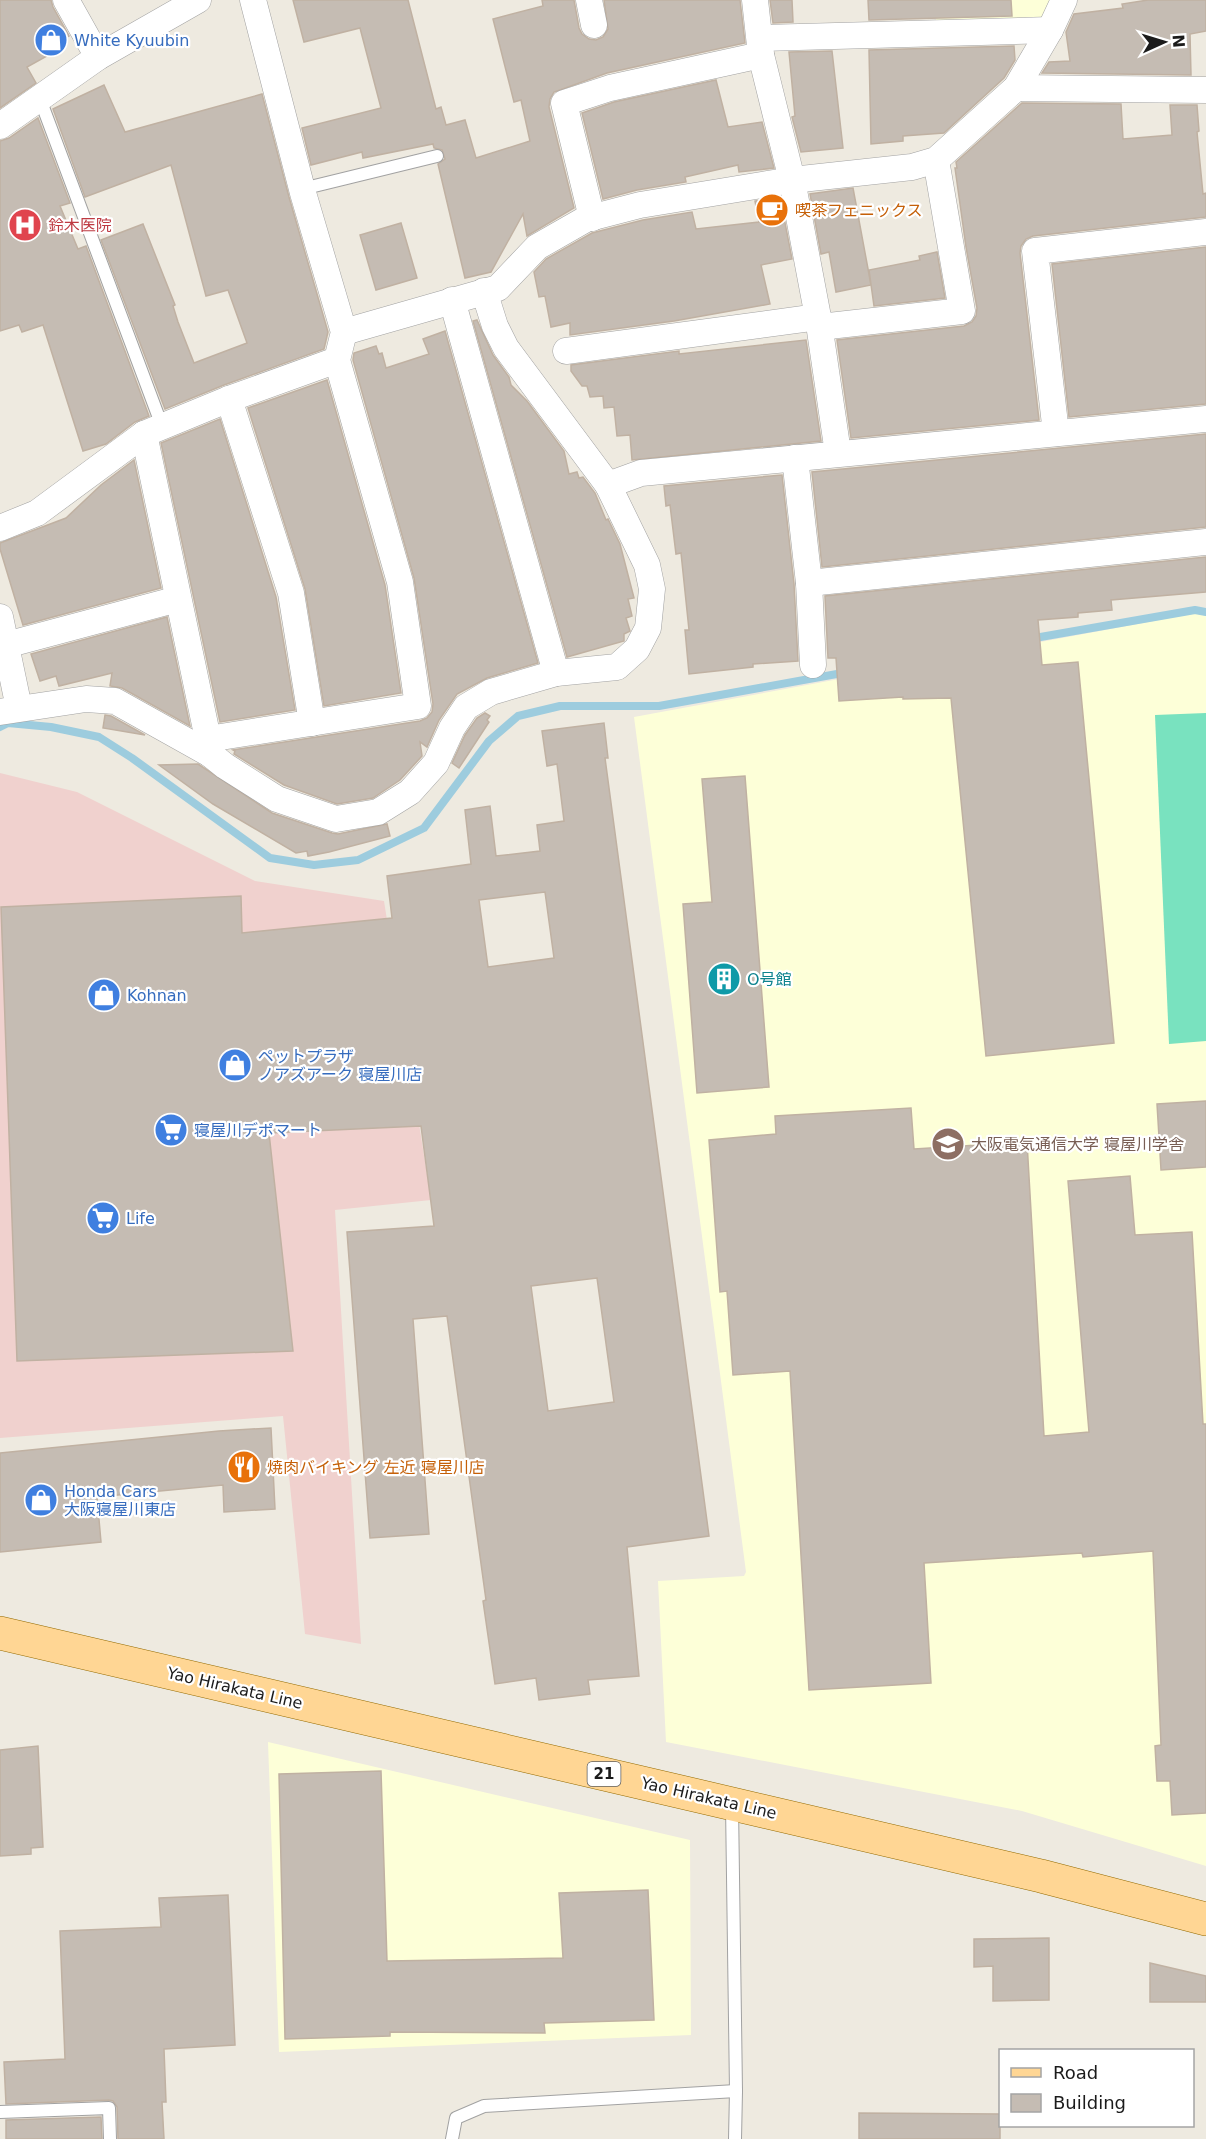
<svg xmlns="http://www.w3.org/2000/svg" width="1206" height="2139" viewBox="0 0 1206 2139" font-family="'DejaVu Sans','Noto Sans JP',sans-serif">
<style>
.commercial{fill:#f0d1ce}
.education{fill:#fdffd8}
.pitch{fill:#79e2bf}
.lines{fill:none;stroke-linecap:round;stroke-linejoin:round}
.stream{stroke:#9dccde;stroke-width:8}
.building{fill:#c5bcb3;stroke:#c0b1a2;stroke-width:1.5;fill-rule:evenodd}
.service-casing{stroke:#a2a2a2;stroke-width:14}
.minor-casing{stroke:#a2a2a2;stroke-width:27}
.primary-casing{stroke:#936a00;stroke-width:34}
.service{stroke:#fff;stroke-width:12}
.minor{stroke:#fff;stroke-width:26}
.primary{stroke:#ffd694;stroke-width:33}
.labels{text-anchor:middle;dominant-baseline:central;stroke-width:4.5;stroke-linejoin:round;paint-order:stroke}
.shield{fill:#fff;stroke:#5f5f5f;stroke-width:1.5}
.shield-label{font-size:15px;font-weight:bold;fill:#1b1b1b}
.shop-label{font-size:16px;fill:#366cbe;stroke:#fff;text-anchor:start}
.food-label{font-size:16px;fill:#c56008;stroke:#fff;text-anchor:start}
.health-label{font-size:16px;fill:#be3a42;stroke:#fff;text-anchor:start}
.culture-label{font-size:16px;fill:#0d838f;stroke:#fff;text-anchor:start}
.education-label{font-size:16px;fill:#785e54;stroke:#fff;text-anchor:start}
.street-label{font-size:16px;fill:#1b1b1b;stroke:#fff}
</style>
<rect width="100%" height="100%" fill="#eeeae0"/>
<!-- commercial -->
<polygon class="commercial" points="0,773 77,792 255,881 384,901 431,1200 335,1210 361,1644 305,1634 283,1416 0,1438"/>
<!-- education -->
<g class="education">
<polygon points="935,0 1053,0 1048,17 936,20"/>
<polygon points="1197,613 1206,616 1206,1866 1022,1811 666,1742 658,1581 744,1576 746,1572 634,717"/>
<polygon points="268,1742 690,1840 691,2035 279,2052"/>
</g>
<!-- pitch -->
<polygon class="pitch" points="1206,713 1206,1041 1169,1044 1155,715"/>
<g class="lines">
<!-- stream -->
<g class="stream">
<polyline points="1029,639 1195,610 1206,612"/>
<polyline points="0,727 8,723 51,727 99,737 132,758 270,858 314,865 358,860 424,828 489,741 518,716 560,706 659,706 848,672"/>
</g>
</g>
<!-- building -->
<g class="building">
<polygon points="0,0 51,0 53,7 69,36 44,50 47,56 27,67 36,83 0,108"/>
<polygon points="293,0 408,0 436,109 441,107 446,125 465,120 476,158 530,141 521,100 514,102 493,19 543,6 542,0 574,0 579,28 582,34 589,39 596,40 603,37 608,29 604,0 740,0 745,43 607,73 554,92 550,99 549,107 574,208 527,236 523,214 491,272 465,278 438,164 445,159 442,150 434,148 433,144 363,158 362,152 311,165 302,128 381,108 360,28 304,42"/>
<polygon points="770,0 792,0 793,22 773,23"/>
<polygon points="868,0 1011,0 1012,16 869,20"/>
<polygon points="1148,0 1206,0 1206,31 1190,34 1191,75 1042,73 1049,62 1070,61 1066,32 1074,14 1123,8 1122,4"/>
<polygon points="1014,46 1015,60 1004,78 944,133 903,136 903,141 871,144 869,50"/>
<polygon points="832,51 843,148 801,152 792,117 795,116 789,52"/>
<polygon points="716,80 728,127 762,122 774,168 739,172 738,165 685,177 686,182 637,190 603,199 582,113 614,102"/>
<polygon points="104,85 125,132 262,94 289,197 328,332 324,349 224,385 165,409 101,240 143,224 175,305 173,306 178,322 194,363 247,343 228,290 206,296 171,165 85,197 53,109"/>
<polygon points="1022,103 1121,104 1123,139 1172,135 1170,105 1197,105 1199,131 1197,132 1203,194 1206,193 1206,217 1033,236 1026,239 1021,246 1020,253 1039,420 851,438 837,340 964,326 972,322 976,316 977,308 966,247 955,168 957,168 956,162"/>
<polygon points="38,118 70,203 60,206 78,249 86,246 149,416 135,422 106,444 83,451 43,325 22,332 19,325 0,331 0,141 9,138"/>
<polygon points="853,188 871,285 836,292 829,252 821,254 810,194"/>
<polygon points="780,197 792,259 761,265 770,304 674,321 570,335 570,323 551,327 545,296 539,297 534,272 546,259 592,233 643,220 692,212 696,229 759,222 755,201"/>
<polygon points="401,223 417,278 376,290 360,235"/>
<polygon points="1206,247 1206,404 1069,417 1052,264"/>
<polygon points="937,252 945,298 874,306 869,270 920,260 919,256"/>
<polygon points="477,320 493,355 509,377 511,385 527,401 564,451 569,474 577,472 579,478 583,477 595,493 606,520 608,519 620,544 634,598 628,599 632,616 626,618 630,631 624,634 624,641 567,657 473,321"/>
<polygon points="445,331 538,663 487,678 457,694 439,720 427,747 420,742 422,756 400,780 373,798 337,804 284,785 234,754 235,751 233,750 420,721 427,718 432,712 433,704 414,578 353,360 354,353 376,346 379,354 382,353 386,368 429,354 423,339"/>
<polygon points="806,340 821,441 632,460 630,435 617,436 614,407 604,408 603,396 590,397 587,386 582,386 571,371 571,365 679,351 679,354"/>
<polygon points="327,380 385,585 401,693 324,706 305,589 248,408"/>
<polygon points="220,419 276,597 295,710 220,722 161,443"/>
<polygon points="1206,434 1206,527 822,567 812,472"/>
<polygon points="134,460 161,588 23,625 0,549 0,543 66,518 101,485"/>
<polygon points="782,475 794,584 798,661 753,664 753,667 689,674 685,630 689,630 681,553 676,554 670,505 666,506 664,486"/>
<polygon points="1206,557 1206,592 1111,600 1112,610 1078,613 1078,617 1038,620 1042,665 1078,662 1114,1043 986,1056 951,698 903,699 903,697 839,701 836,658 828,658 825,596"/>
<polygon points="167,617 190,726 122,688 110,686 112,673 59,686 56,676 40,681 31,654"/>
<polygon points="485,713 490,716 487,720 489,722 459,768 452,763 465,735 477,718"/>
<polygon points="105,715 111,716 145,735 103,728"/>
<path d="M604 723 608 758H605L709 1536 627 1547 639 1676 588 1680 590 1694 539 1700 536 1678 495 1684 483 1601 486 1600 447 1316 413 1319 429 1534 370 1538 347 1232 434 1226 421 1126 269 1133 293 1351 17 1361 1 907 241 896 242 933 392 918 387 876 471 864 465 810 490 806 496 856 540 851 537 825 564 821 557 764 547 766 542 731ZM545 892 554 958 488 967 479 900ZM597 1278 614 1402 548 1411 531 1286Z"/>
<polygon points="198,764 272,813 332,833 338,834 387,824 390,836 329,852 308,856 307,851 296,853 213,804 159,765"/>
<polygon points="745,776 769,1087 697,1093 683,904 712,902 702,779"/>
<polygon points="1206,1101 1206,1167 1161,1170 1157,1104"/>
<polygon points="911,1108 914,1149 1027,1142 1044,1436 1089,1432 1068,1181 1130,1176 1135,1235 1192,1232 1203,1424 1206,1424 1206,1813 1172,1815 1170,1781 1157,1781 1155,1746 1161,1745 1153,1551 1083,1557 1082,1553 924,1563 931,1683 809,1690 790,1371 733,1375 727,1291 720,1292 709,1140 776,1134 775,1116"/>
<polygon points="271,1428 275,1509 224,1512 223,1485 97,1497 101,1542 0,1552 0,1453 219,1431"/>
<polygon points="38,1746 43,1847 31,1848 31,1854 0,1856 0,1750"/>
<polygon points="381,1771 387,1961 563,1958 559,1893 648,1890 654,2020 544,2023 545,2033 390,2032 390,2036 285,2039 279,1774"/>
<polygon points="228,1895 235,2045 164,2049 166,2102 162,2102 164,2139 118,2139 117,2107 113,2101 109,2100 6,2104 4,2062 65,2059 60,1931 161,1927 159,1898"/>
<polygon points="1049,1938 1049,2000 993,2001 993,1966 974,1967 974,1939"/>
<polygon points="1150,1963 1206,1976 1206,2002 1150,2002"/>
<polygon points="859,2113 1000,2114 1000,2139 859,2139"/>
<polygon points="101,2117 102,2139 6,2139 6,2120"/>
</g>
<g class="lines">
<!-- service casing -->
<g class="service-casing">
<g id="service">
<polyline points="40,99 162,426"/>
<polyline points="302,189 437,156"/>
<polyline points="732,1805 736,2091 735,2139"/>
<polyline points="0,2112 109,2108 110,2139"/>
<polyline points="452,2139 456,2118 484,2106 736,2091"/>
</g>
</g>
<!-- minor casing -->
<g class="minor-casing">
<g id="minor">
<polyline points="66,0 98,57"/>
<polyline points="589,0 594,25"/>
<polyline points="755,0 761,55 792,180 818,317 838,453"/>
<polyline points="760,38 1050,30"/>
<polyline points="1016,88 1206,90"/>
<polyline points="0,126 98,57 198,0"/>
<polyline points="592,218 564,103 610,88 761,55"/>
<polyline points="452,300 556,673"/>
<polyline points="820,327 962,311 936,160"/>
<polyline points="344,332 498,288 537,247 586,219 640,205 792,180 912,167 936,160 1016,88 1050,30 1064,0"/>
<polyline points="566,351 818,317"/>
<polyline points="229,399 291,593 312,723"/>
<polyline points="1056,433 1035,251 1206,232"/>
<polyline points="144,434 208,739 418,706 400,582 337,360 344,332 303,193 253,0"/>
<polyline points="795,458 809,583 813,665"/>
<polyline points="608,485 641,473 1206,419"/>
<polyline points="0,528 37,513 144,434 229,399 337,360"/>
<polyline points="809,583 1206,542"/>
<polyline points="0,617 19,708"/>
<polyline points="6,645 178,599"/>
<polyline points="0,712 86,699 115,701 210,754"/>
<polyline points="208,739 210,754 225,766 277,799 336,819 378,812 410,792 436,763 452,728 466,707 491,692 556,673 617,667 637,649 648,628 652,589 647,565 608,485 506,348 495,326 484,291"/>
</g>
</g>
<!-- primary casing -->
<g class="primary-casing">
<polyline id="primary" points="0,1633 1041,1876 1206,1919"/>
</g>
<!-- service -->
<use href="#service" class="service"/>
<!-- minor -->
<use href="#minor" class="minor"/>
<!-- primary -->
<use href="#primary" class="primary"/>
</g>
<!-- icons -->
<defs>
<g id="shop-disc" transform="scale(1.725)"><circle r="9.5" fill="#3f7fe0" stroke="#fff"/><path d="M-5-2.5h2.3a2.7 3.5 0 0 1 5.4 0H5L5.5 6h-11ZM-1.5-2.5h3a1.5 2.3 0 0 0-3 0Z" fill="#fff"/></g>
<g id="cafe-disc" transform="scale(1.725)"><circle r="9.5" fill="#e8710a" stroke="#fff"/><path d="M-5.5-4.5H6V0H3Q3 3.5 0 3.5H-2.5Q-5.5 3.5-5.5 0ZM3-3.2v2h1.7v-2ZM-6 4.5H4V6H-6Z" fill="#fff"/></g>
<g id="hospital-disc" transform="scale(1.725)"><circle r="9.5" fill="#e0444e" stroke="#fff"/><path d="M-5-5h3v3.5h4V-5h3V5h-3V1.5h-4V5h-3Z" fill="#fff"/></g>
<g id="building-disc" transform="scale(1.725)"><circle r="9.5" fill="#0f9aa8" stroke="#fff"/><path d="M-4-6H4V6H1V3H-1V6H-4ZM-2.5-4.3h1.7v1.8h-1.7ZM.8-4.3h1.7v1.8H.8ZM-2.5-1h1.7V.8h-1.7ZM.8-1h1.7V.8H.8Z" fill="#fff"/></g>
<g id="supermarket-disc" transform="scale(1.725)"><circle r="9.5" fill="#3f7fe0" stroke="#fff"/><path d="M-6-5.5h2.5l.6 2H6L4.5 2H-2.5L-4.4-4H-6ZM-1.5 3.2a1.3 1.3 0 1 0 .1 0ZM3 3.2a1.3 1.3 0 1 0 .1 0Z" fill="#fff"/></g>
<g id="university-disc" transform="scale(1.725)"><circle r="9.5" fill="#8d6e63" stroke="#fff"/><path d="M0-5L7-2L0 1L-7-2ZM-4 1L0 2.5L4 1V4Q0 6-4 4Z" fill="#fff"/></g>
<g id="restaurant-disc" transform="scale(1.725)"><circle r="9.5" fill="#e8710a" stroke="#fff"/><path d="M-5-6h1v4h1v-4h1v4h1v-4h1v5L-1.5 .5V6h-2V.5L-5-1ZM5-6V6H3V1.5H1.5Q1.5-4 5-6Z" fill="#fff"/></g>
</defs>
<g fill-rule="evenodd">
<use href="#shop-disc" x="51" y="40"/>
<use href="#cafe-disc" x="772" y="210"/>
<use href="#hospital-disc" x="25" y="225"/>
<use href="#building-disc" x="724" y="979"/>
<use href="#shop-disc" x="104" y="995"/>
<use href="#shop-disc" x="235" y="1065"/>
<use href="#supermarket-disc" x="171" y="1130"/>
<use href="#university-disc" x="948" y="1144"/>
<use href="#supermarket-disc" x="103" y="1218"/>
<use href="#restaurant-disc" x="244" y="1467"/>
<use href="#shop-disc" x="41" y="1500"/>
</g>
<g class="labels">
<!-- shield labels -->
<rect class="shield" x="587.5" y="1762" width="33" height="24" rx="4.5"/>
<g class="shield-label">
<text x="604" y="1774">21</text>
</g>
<!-- shop labels -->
<g class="shop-label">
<text x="74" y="40">White Kyuubin</text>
<text x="127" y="995">Kohnan</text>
<text x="258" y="1056">ペットプラザ<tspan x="258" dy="18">ノアズアーク 寝屋川店</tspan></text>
<text x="194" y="1130">寝屋川デポマート</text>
<text x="126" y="1218">Life</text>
<text x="64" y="1491">Honda Cars<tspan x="64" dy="18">大阪寝屋川東店</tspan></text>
</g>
<!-- food labels -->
<g class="food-label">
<text x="795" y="210">喫茶フェニックス</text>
<text x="267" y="1467">焼肉バイキング 左近 寝屋川店</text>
</g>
<!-- health labels -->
<g class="health-label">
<text x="48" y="225">鈴木医院</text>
</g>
<!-- culture labels -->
<g class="culture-label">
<text x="747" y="979">O号館</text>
</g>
<!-- education labels -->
<g class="education-label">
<text x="971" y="1144">大阪電気通信大学 寝屋川学舎</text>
</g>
<!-- street labels -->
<g class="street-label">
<text transform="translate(235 1688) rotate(13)">Yao Hirakata Line</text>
<text transform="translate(709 1798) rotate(13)">Yao Hirakata Line</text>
</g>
</g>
<!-- legend -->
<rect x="999" y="2049" width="195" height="78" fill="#ffffff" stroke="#a4a4a4" stroke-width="1.5"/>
<rect x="1011" y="2068" width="30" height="9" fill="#ffd694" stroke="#a4a4a4" stroke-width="1.5"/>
<text x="1053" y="2079" font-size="18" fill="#1b1b1b">Road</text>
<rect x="1011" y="2094" width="30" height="18" fill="#c5bcb3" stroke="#a4a4a4" stroke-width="1.5"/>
<text x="1053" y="2109" font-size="18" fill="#1b1b1b">Building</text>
<!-- north arrow -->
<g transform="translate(1164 42) rotate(86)" stroke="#ffffff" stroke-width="4.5" paint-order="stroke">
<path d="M0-4.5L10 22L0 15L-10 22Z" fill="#1b1b1b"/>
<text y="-9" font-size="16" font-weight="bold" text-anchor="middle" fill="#1b1b1b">N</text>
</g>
</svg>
